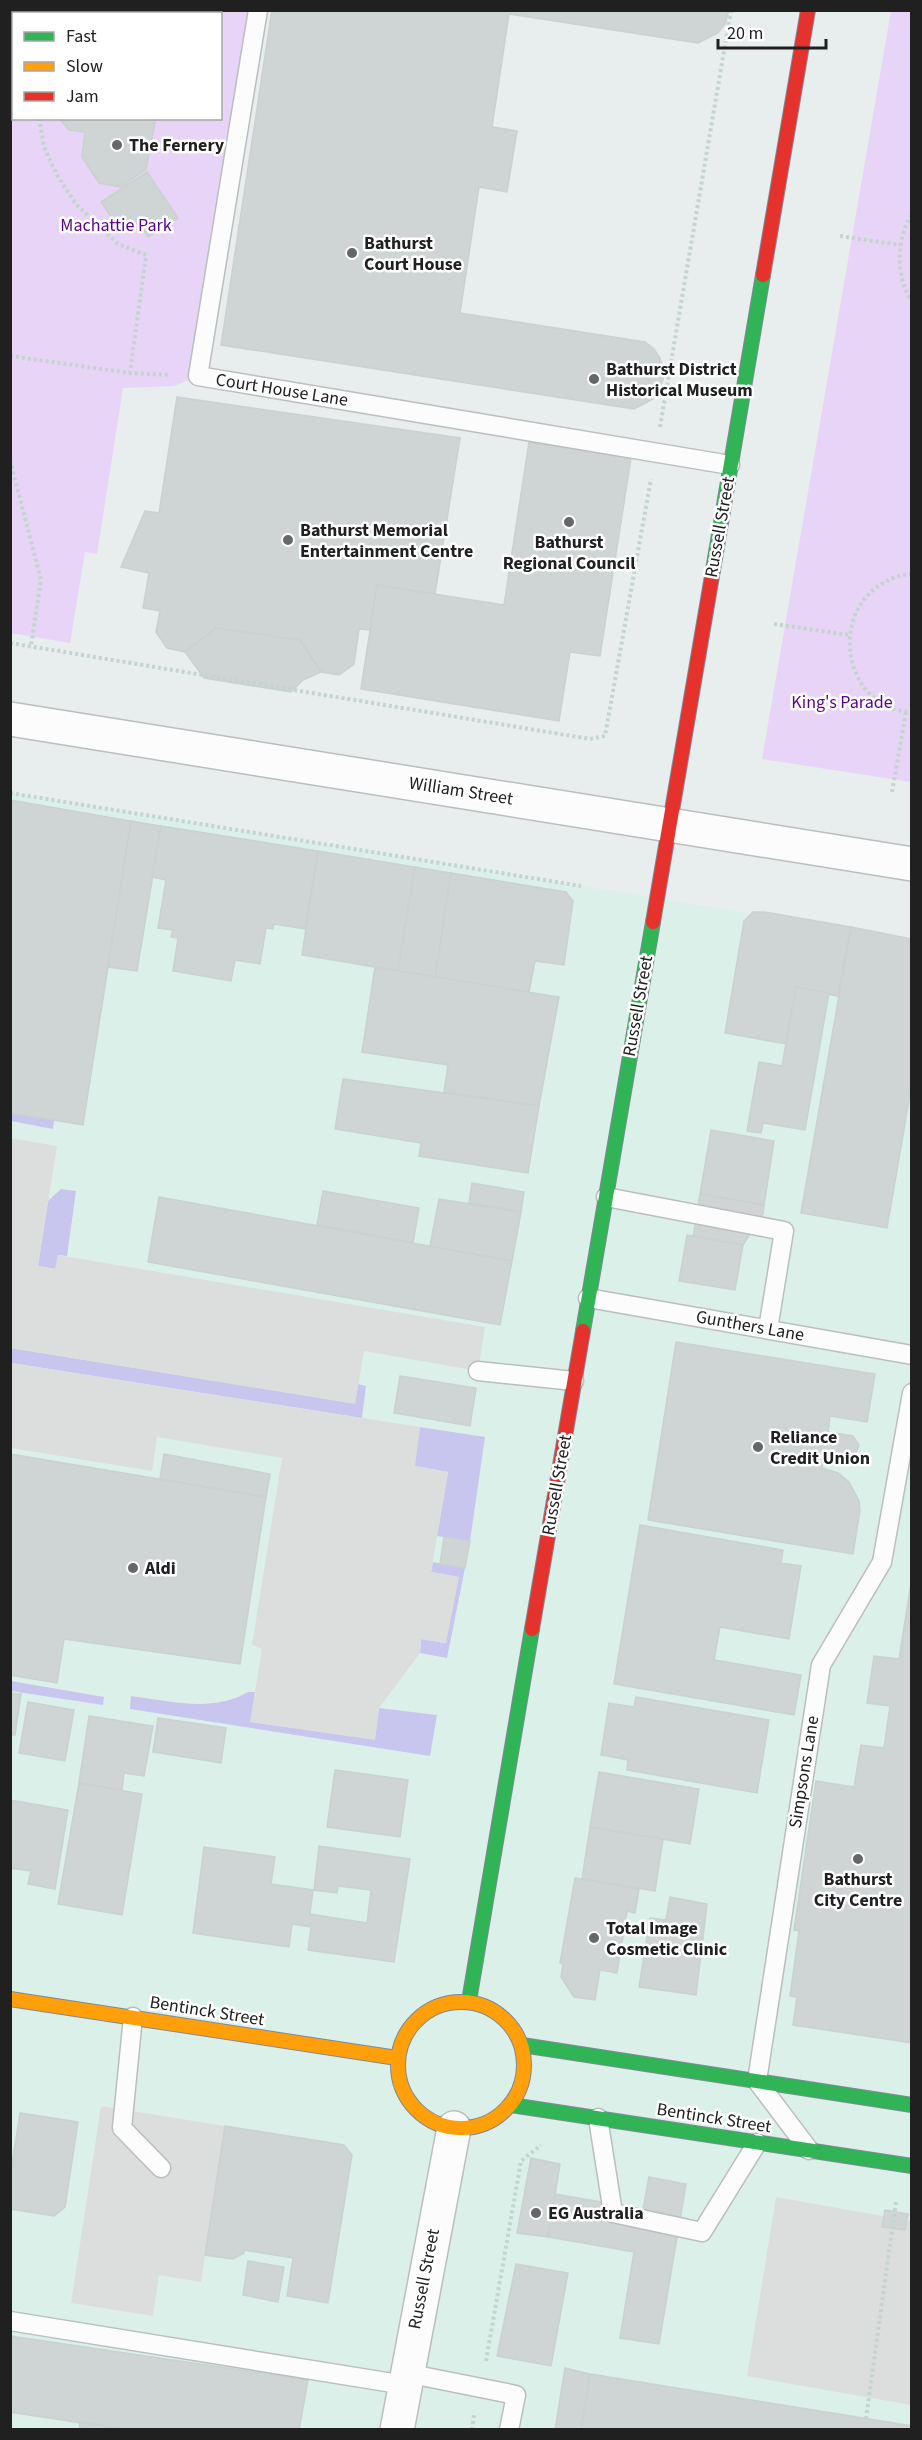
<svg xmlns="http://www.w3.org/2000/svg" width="922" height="2440" viewBox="0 0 922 2440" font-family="'Source Sans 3',sans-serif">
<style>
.commercial{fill:#dcf0ea}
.grass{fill:#c8c6ef}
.park{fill:#e8d4f7;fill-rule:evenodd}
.parking{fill:#dcdede}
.building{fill:#cfd4d5;stroke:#c9d1d1;stroke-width:1.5}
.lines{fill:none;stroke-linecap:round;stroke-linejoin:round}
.lane-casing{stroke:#bbbebe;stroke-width:21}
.street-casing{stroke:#bbbebe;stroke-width:36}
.fast-casing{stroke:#7f8999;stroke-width:16}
.slow-casing{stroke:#7f8999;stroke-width:16}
.jam-casing{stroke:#7f8999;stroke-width:16}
.path{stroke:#c4d4cf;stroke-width:4;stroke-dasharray:3 3;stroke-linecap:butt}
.lane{stroke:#fcfcfc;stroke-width:18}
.street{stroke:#fcfcfc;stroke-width:33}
.fast{stroke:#30b455;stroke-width:14}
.slow{stroke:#ff9f0a;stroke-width:14}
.jam{stroke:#e5322d;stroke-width:14}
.poi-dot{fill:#666868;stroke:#fff;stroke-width:2}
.labels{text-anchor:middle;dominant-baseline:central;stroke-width:5;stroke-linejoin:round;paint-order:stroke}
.poi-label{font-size:18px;font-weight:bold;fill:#202020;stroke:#fff;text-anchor:start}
.park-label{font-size:18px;fill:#5b028a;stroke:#fff}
.street-label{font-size:18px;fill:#202020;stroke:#fff}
</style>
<rect width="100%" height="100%" fill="#e8edee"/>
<!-- commercial -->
<polygon class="commercial" points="10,793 911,940 911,2429 11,2429"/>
<!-- grass -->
<g class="grass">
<polygon points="10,1113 54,1120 53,1129 11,1121"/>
<polygon points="61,1189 76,1191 67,1256 58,1255 56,1269 38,1266 48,1201"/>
<polygon points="10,1348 355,1403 358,1384 366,1386 362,1418 11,1363"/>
<polygon points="420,1427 485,1437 470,1541 437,1536 448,1472 414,1466"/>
<polygon points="433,1562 465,1568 447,1658 420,1653 421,1639 445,1643 458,1577 431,1572"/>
<polygon points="11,1681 104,1697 103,1705 11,1691"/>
<path d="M248 1692H255L251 1722 375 1739 379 1708 437 1715 430 1756 130 1709 131 1696C171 1701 212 1713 248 1692Z"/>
</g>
<!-- park -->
<g class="park">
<path d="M10 11H258L198 376 174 386 123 388 97 554 85 552 70 643 11 633ZM14 14H220V118H14Z"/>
<polygon points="891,11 912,11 911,782 762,759"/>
</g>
<!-- parking -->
<g class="parking">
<polygon points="10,1138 57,1146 38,1266 55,1269 58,1255 485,1327 478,1371 364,1351 355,1404 11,1348"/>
<polygon points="11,1363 420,1427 415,1466 448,1472 431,1572 459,1577 446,1643 421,1639 420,1653 379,1708 375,1740 250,1722 262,1649 252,1645 282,1458 157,1437 152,1471 11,1448"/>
<polygon points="101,2106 225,2126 201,2282 159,2275 153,2316 71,2303"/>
<polygon points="776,2197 911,2221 911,2405 747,2376"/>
</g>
<!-- building -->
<g class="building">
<polygon points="272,10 729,10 725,24 718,33 698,43 509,14 492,127 517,131 507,192 479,187 460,313 645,342 654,349 660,358 663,369 663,380 653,399 634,409 221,345"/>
<polygon points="59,118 156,118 146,169 121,187 99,183 82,157 85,132 69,130"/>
<polygon points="147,172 178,218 148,237 138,222 122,233 101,202"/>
<polygon points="177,397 460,438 435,594 377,585 370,630 359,629 354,664 339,675 321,672 300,640 216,628 185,652 167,648 156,632 160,611 143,608 149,573 121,567 145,511 159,513"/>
<polygon points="529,442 631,458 600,656 570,652 559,721 361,689 377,585 504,605"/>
<polygon points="216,628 300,640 321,672 303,680 291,692 204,678 185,652"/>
<polygon points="10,800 131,821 83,1125 10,1113"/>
<polygon points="131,821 161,826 137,971 108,967"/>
<polygon points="161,826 318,851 305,929 274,924 273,929 266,928 260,964 235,960 231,981 173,971 178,938 171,937 173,930 158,928 166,880 152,877"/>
<polygon points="318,851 415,867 398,971 302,955"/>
<polygon points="415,867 451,873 435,978 398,971"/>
<polygon points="451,873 566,892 573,901 564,965 535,961 529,992 435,978"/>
<polygon points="753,912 765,912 851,927 838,996 796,987 786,1044 725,1033 744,921"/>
<polygon points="851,927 912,939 912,1083 887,1228 801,1213"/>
<polygon points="375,967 559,997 539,1106 444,1092 448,1065 362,1052"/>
<polygon points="796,987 829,993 805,1130 763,1123 761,1133 747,1131 759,1062 782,1066"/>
<polygon points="343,1079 539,1106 528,1173 419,1156 421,1143 335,1129"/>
<polygon points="711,1130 774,1141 764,1205 700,1194"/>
<polygon points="472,1183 524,1192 521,1212 469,1203"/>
<polygon points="323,1191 419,1208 413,1243 317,1225"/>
<polygon points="700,1194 764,1205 763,1214 743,1245 693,1237"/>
<polygon points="159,1197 512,1261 500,1325 148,1262"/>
<polygon points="439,1199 521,1212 512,1261 430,1246"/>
<polygon points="687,1235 743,1245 735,1290 679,1281"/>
<polygon points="676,1342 875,1374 867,1422 830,1416 828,1432 853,1436 859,1445 857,1451 851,1454 825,1450 822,1468 838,1473 849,1482 859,1501 860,1510 853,1554 648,1520"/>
<polygon points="400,1376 476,1388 470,1426 394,1413"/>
<polygon points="10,1454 266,1497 240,1664 64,1639 57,1683 10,1675"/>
<polygon points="164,1454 270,1474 266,1497 160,1479"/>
<polygon points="640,1525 783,1550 781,1563 801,1566 789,1639 720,1627 714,1660 801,1675 794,1715 614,1684"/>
<polygon points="444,1537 470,1541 465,1568 440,1564"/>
<polygon points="912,1577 912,2043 793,2025 797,1997 790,1996 799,1931 794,1930 816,1781 854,1787 861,1745 884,1748 890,1706 867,1703 874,1656 899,1659"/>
<polygon points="10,1693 21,1694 15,1735 10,1735"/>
<polygon points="636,1697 769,1720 757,1793 627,1770 628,1760 601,1755 609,1703 634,1707"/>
<polygon points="28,1702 74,1710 65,1761 19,1753"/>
<polygon points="89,1716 153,1726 144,1776 124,1773 122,1790 79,1783"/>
<polygon points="158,1718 226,1728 221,1763 153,1752"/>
<polygon points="335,1770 408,1780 400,1837 327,1827"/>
<polygon points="599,1772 699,1789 690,1844 590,1827"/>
<polygon points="79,1783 142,1794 122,1915 58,1904"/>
<polygon points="10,1800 68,1810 55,1889 28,1884 31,1871 10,1868"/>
<polygon points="590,1827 663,1839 655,1891 582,1879"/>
<polygon points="319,1846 410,1859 394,1962 308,1950 311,1927 292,1924 289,1947 193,1933 204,1847 275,1857 271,1884 313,1890 310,1914 367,1923 371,1890 338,1886 337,1893 314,1890"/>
<polygon points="575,1878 639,1889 635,1913 627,1911 617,1973 600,1970 595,2000 574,1997 561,1977 563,1964 560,1963"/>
<polygon points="670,1897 707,1904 696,1995 639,1987 650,1918 666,1920"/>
<polygon points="20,2113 78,2122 65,2207 54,2216 10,2209 10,2177"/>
<polygon points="225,2126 344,2145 352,2155 328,2303 287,2296 293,2258 244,2250 244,2253 233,2259 205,2255"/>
<polygon points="531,2158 560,2164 548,2237 517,2233"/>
<polygon points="649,2177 686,2184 659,2344 620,2338 634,2252 548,2237 555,2194 643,2209"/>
<polygon points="885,2210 908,2214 905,2230 882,2227"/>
<polygon points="248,2261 284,2267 278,2302 243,2295"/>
<polygon points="516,2264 568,2273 551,2366 497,2356"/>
<polygon points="10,2336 308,2380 299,2430 127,2430 10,2412"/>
<polygon points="565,2368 590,2374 581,2430 555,2430"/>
<polygon points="590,2374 912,2426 912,2430 581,2430"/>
<polygon points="80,2422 127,2430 79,2430"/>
</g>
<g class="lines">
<!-- lane casing -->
<g class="lane-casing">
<g id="lane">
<polyline points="258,10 198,376 730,465"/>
<polyline points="606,1197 784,1231 768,1329"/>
<polyline points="588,1298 912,1355"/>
<polyline points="478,1371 574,1381"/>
<polyline points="133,2017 122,2128 161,2168"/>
<polyline points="598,2118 613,2213 702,2232 757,2143"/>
<polyline points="809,2150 757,2081 821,1665 882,1562 912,1393"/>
<polyline points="10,2321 405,2385"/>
<polyline points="406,2373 516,2395 509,2430"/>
</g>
</g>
<!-- street casing -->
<g class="street-casing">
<g id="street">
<polyline points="10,719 912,864"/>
<polyline points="397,2430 454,2128"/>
</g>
</g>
<!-- fast casing -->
<g class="fast-casing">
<g id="fast">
<polyline points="713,570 763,275"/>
<polyline points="583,1331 653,922"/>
<polyline points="469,2001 532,1629"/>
<polyline points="522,2045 912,2105"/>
<polyline points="511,2105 912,2166"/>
</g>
</g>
<!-- slow casing -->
<g class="slow-casing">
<g id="slow">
<polyline points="10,1999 397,2058"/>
<circle cx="461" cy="2065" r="63"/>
</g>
</g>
<!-- jam casing -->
<g class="jam-casing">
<g id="jam">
<polyline points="763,275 808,10"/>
<polyline points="653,922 713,570"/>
<polyline points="532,1629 583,1331"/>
</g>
</g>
<!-- path -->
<g class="path">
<polyline points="101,14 106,10"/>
<polyline points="10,87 14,87"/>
<polyline points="39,118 44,147 57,175 76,204 118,244 146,255 130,373"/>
<path d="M912 215C896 237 895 278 912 301"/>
<polyline points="840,236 900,245"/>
<polyline points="10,356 130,373 171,375"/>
<polyline points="660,427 731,10"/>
<polyline points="10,460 41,580 31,646"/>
<path d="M912 574C899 574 887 580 877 587 829 622 847 710 912 712"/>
<polyline points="774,624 849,635"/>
<polyline points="10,643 590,739 605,736 651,479"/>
<polyline points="892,792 906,712"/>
<polyline points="10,793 581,886"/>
<polyline points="486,2361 521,2161 541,2145"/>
<polyline points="866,2419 896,2201"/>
<polyline points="472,2430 474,2415"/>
</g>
<!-- lane -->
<use href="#lane" class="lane"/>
<!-- street -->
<use href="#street" class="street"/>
<!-- fast -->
<use href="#fast" class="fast"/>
<!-- slow -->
<use href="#slow" class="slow"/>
<!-- jam -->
<use href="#jam" class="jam"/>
</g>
<!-- markers -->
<g class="poi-dot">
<circle cx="117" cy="145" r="6"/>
<circle cx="352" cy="253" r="6"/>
<circle cx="594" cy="379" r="6"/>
<circle cx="569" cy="522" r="6"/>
<circle cx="288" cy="540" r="6"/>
<circle cx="758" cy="1447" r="6"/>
<circle cx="133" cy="1568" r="6"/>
<circle cx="858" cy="1859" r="6"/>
<circle cx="594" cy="1938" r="6"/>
<circle cx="536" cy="2213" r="6"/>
</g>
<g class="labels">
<!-- poi labels -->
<g class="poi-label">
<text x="129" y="145">The Fernery</text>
<text x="364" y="243">Bathurst<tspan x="364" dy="21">Court House</tspan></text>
<text x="606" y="369">Bathurst District<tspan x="606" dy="21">Historical Museum</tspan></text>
<text x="300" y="530">Bathurst Memorial<tspan x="300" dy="21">Entertainment Centre</tspan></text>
<text x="569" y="542" text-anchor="middle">Bathurst<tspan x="569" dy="21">Regional Council</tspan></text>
<text x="770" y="1437">Reliance<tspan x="770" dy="21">Credit Union</tspan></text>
<text x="145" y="1568">Aldi</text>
<text x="858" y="1879" text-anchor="middle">Bathurst<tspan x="858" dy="21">City Centre</tspan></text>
<text x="606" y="1928">Total Image<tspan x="606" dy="21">Cosmetic Clinic</tspan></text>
<text x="548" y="2213">EG Australia</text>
</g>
<!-- park labels -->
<g class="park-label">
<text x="116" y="225">Machattie Park</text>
<text x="842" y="702">King's Parade</text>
</g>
<!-- street labels -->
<g class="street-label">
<text transform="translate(282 390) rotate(9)">Court House Lane</text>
<text transform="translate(720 527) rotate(-80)">Russell Street</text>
<text transform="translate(461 791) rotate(9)">William Street</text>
<text transform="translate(638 1006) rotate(-80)">Russell Street</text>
<text transform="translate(750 1326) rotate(10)">Gunthers Lane</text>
<text transform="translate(557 1485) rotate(-80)">Russell Street</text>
<text transform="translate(804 1772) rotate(-81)">Simpsons Lane</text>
<text transform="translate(207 2011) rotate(9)">Bentinck Street</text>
<text transform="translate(714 2118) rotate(9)">Bentinck Street</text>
<text transform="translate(424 2279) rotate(-79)">Russell Street</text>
</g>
</g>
<!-- border -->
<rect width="922" height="2440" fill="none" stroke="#202020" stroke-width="24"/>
<!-- legend -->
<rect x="12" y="12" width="210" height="108" fill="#ffffff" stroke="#a6a6a6" stroke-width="1.5"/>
<rect x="24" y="32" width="30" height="9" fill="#30b455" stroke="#a6a6a6" stroke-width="1.5"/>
<text x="66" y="42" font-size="18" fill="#202020">Fast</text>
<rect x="24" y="62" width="30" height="9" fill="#ff9f0a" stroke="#a6a6a6" stroke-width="1.5"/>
<text x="66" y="72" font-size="18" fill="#202020">Slow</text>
<rect x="24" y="92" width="30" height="9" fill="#e5322d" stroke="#a6a6a6" stroke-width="1.5"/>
<text x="66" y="102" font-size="18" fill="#202020">Jam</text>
<!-- scale -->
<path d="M718 39v9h108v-9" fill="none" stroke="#202020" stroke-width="3"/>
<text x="727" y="39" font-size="18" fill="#202020" stroke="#ffffff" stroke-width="4.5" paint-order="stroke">20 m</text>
</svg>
